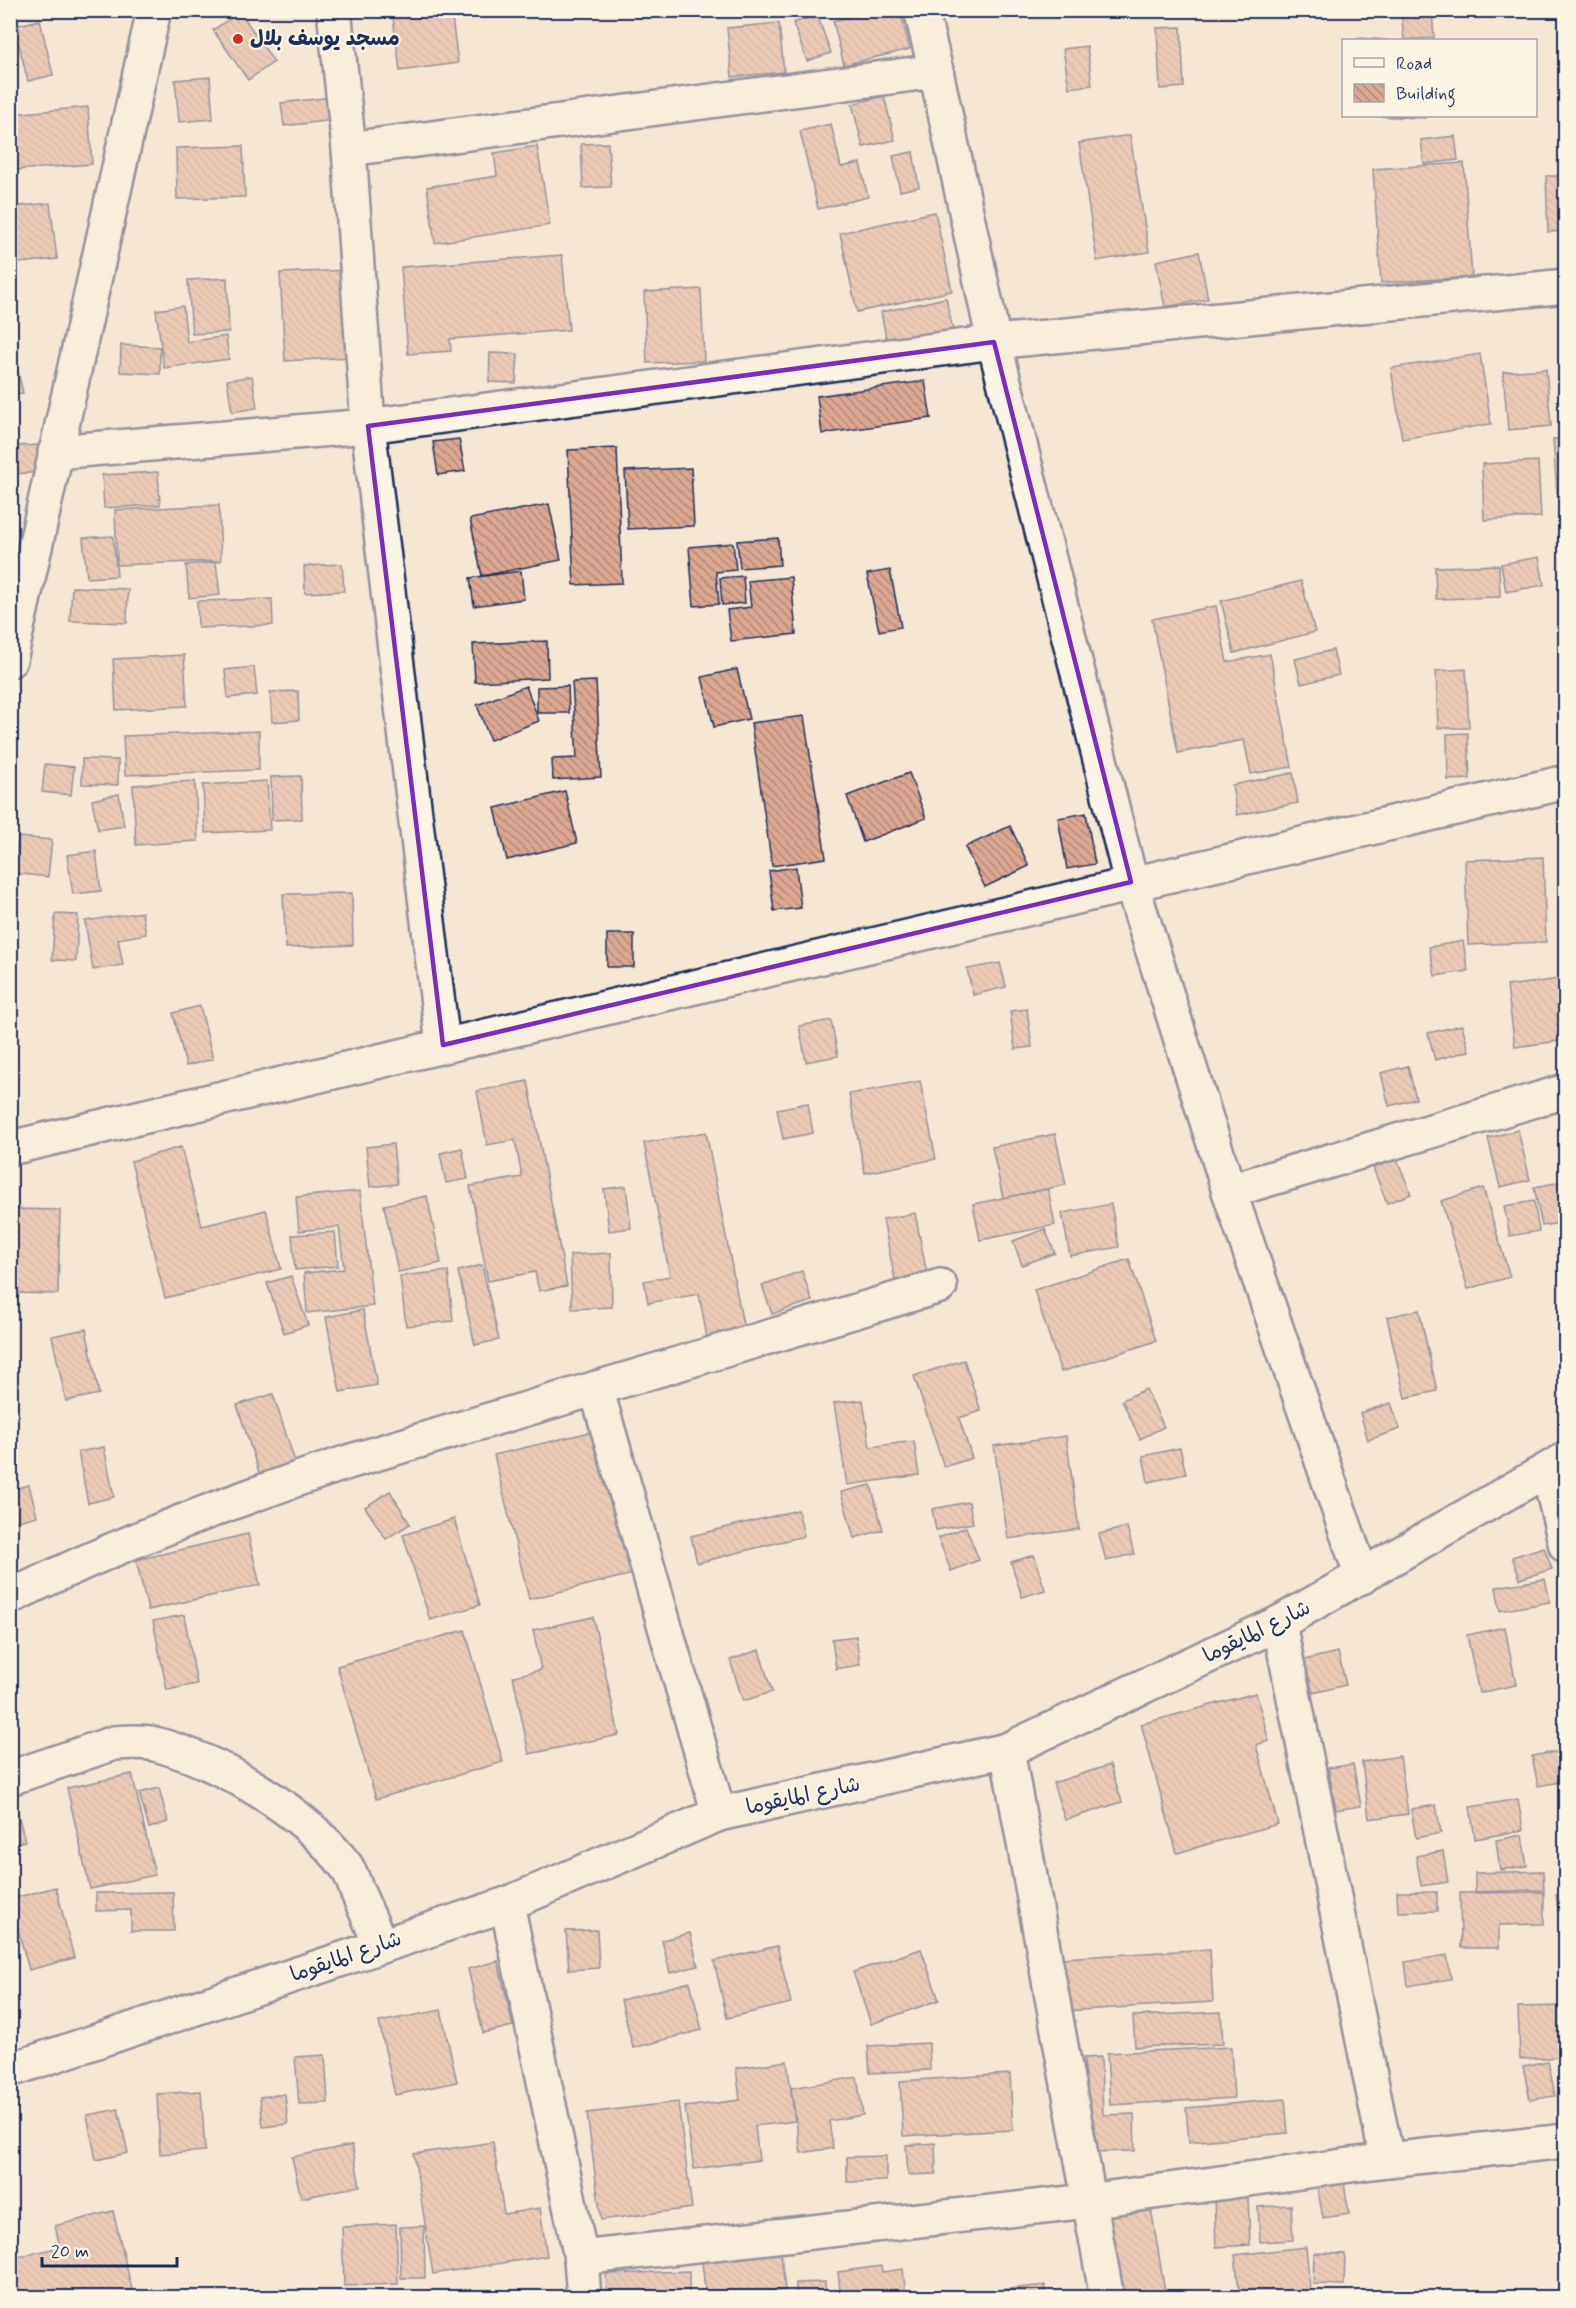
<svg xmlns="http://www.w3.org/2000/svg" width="1576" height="2308" viewBox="0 0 1576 2308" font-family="Mynerve,'Playpen Sans Arabic',sans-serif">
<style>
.building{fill:url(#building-back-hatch);stroke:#1b2f5e;stroke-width:1.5}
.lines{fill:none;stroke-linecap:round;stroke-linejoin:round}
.minor-casing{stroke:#1b2f5e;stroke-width:38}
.minor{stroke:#fcf5e5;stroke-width:33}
.marked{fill:none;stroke:#7b2cbf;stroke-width:4.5;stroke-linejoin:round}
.poi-dot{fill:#c8321e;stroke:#fcf5e5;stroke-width:2}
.labels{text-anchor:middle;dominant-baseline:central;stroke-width:4.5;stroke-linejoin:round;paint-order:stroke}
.poi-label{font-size:21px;font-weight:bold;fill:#1b2f5e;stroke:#fcf5e5;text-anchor:start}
.street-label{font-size:21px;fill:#1b2f5e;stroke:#fcf5e5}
</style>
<defs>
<pattern id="building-back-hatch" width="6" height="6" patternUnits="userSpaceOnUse" patternTransform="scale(1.5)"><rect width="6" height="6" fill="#dda892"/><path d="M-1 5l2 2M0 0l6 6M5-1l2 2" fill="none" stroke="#b2897a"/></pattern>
</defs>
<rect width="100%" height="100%" fill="#f6e6d4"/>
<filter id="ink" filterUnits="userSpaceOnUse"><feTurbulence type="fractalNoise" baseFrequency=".0167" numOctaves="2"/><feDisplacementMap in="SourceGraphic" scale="12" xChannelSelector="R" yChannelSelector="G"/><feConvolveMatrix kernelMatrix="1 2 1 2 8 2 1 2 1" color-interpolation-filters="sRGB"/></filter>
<g filter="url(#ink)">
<!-- building -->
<g class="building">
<polygon points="392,10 451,10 458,63 400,71"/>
<polygon points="875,10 900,10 910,49 844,65 833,21"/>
<polygon points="1401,10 1432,10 1434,38 1404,40"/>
<polygon points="240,12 274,62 248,80 213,30"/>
<polygon points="817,15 831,53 807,61 793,23"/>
<polygon points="40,20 53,75 28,81 14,26"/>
<polygon points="779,23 784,72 732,77 727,28"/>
<polygon points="1181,27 1184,87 1160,89 1157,28"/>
<polygon points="1357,38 1387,40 1357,40"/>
<polygon points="1087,46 1092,85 1069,88 1063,49"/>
<polygon points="210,77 213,119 179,122 175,80"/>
<polygon points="884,96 895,140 863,147 852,104"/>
<polygon points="331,97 334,120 284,126 281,103"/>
<polygon points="88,107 92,164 16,170 12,114"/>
<polygon points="1369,116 1426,116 1426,118"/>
<polygon points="831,124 841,167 860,163 868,197 818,209 800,131"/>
<polygon points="1130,135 1149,252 1097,261 1079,143"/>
<polygon points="1455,136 1458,160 1424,164 1421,140"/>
<polygon points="608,143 611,187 583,188 581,144"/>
<polygon points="243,146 245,197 177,199 176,148"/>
<polygon points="537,146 550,225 435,243 427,187 497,176 494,153"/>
<polygon points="913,152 919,187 900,191 893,156"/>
<polygon points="1464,163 1472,277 1381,283 1373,169"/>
<polygon points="1546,176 1566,176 1566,231 1548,232"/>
<polygon points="50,203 57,259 10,264 10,207"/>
<polygon points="935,212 952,291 857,312 840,233"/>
<polygon points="1199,252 1208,299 1165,307 1156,261"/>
<polygon points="562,255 569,330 450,339 451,351 408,354 401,267"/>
<polygon points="348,270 352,357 285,361 280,273"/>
<polygon points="227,278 229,332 192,334 188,280"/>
<polygon points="701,289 704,361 647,363 644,292"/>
<polygon points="946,298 953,330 887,343 881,312"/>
<polygon points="183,306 187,342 226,336 229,359 164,368 156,310"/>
<polygon points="10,339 23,393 10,396"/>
<polygon points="121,345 160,347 160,374 120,372"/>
<polygon points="490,353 518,354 516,383 489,382"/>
<polygon points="1480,354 1491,424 1402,439 1391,368"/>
<polygon points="1546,369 1551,426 1508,430 1503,372"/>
<polygon points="252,376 257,408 232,412 227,380"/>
<polygon points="925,381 931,418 822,434 817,396"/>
<polygon points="1566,438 1566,492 1557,493 1553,439"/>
<polygon points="459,439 465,471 438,475 433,442"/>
<polygon points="48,445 49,472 10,474 10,446"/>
<polygon points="617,448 622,583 574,585 568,450"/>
<polygon points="1538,461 1541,517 1484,520 1482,464"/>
<polygon points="691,468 694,526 628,529 625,471"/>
<polygon points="158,472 160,505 104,508 102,475"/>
<polygon points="549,504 561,560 482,576 470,519"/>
<polygon points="219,505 221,561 117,565 115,510"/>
<polygon points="113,536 117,576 87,578 83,538"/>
<polygon points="778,538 780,565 740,568 737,541"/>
<polygon points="733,543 736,570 716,572 719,604 694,606 689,547"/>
<polygon points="1539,557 1544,585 1506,592 1501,564"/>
<polygon points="216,562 220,595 189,598 186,565"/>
<polygon points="342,564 344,591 305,593 304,566"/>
<polygon points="1499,565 1500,597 1436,599 1435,567"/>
<polygon points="890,570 901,627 879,631 867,574"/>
<polygon points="521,571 524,599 474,606 470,578"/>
<polygon points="743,576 745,603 722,605 720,578"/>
<polygon points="791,577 796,634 731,641 727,610 751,607 748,581"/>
<polygon points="1301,581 1315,632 1234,653 1221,601"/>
<polygon points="72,587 128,589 127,623 70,621"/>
<polygon points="272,599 273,625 198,628 197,601"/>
<polygon points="1216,606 1227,662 1270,654 1292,767 1251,774 1244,740 1178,753 1152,619"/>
<polygon points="547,641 548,678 475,682 473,644"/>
<polygon points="1333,650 1339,675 1301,684 1295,659"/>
<polygon points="184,655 187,706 116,710 113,659"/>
<polygon points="254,667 257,695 228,698 225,670"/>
<polygon points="737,669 749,719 714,727 702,677"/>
<polygon points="1466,669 1469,728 1438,728 1436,671"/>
<polygon points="596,681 601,777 553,780 552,759 577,758 572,682"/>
<polygon points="526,686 539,721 490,740 477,705"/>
<polygon points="568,686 569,713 537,713 537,687"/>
<polygon points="298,691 299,720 272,722 270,692"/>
<polygon points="804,716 826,858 772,866 751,723"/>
<polygon points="259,731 259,770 125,775 123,736"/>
<polygon points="1468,733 1470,779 1448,780 1447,734"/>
<polygon points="82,759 118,760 118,785 82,784"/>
<polygon points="45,764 74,767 71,795 42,792"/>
<polygon points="909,773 926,818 863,842 847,796"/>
<polygon points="1293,773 1298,803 1237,815 1232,785"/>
<polygon points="301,776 302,819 272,820 271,777"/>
<polygon points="195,781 198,841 136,845 133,785"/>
<polygon points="267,781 270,830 205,833 203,785"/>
<polygon points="565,791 577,843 507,860 495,808"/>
<polygon points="119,794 124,826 98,830 92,800"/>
<polygon points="1086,813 1095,864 1067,869 1058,818"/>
<polygon points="1010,826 1029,866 985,887 965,847"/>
<polygon points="18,837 52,840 48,877 14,873"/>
<polygon points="96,851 101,891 73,894 67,855"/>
<polygon points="1543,857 1546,942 1468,945 1465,860"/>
<polygon points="796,867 801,908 774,911 769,871"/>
<polygon points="352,893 353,945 286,948 283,894"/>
<polygon points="1566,905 1566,958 1562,958 1560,906"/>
<polygon points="142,912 146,934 118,939 123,965 93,970 85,921"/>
<polygon points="55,914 78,915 76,961 52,960"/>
<rect x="607" y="934" width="27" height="33"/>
<polygon points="1463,941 1468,971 1435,976 1429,947"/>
<polygon points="1000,963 1006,987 973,995 967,969"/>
<polygon points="1566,978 1566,1040 1515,1047 1507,986"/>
<polygon points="200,1006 213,1059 186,1066 173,1013"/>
<polygon points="1027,1009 1032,1047 1015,1049 1010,1011"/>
<polygon points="831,1020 838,1056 806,1062 799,1026"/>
<polygon points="1462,1025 1469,1051 1435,1060 1428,1033"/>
<polygon points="1408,1066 1416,1099 1389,1106 1381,1073"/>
<polygon points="528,1081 567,1286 539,1291 535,1272 488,1281 470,1186 522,1177 515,1140 487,1145 477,1091"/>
<polygon points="920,1081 936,1159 865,1173 849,1094"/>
<polygon points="808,1103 813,1133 783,1139 777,1109"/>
<polygon points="1518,1130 1530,1180 1500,1187 1488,1138"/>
<polygon points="706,1132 744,1330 707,1337 699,1294 648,1303 644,1281 670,1276 644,1143"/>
<polygon points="1055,1134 1066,1185 1003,1198 992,1147"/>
<polygon points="393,1144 397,1184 370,1187 366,1147"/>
<polygon points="181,1147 202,1226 266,1210 281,1269 165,1298 131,1161"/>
<polygon points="462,1148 468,1179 446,1183 440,1153"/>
<polygon points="1397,1159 1411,1194 1387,1203 1373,1168"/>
<polygon points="1566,1181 1566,1222 1542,1226 1534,1187"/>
<polygon points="626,1186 631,1228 609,1231 604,1189"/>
<polygon points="1483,1188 1510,1277 1468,1289 1441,1201"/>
<polygon points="1048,1189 1055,1225 980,1240 973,1204"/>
<polygon points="360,1191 373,1306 307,1313 304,1273 344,1269 339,1227 299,1231 296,1197"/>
<polygon points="427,1196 441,1263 398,1272 384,1205"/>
<polygon points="1534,1201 1539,1231 1510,1236 1504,1206"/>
<polygon points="1111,1204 1119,1247 1070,1256 1062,1213"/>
<polygon points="10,1209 60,1210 58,1294 10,1293"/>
<polygon points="915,1213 927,1274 895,1280 883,1219"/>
<polygon points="1045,1229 1055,1253 1022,1265 1013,1241"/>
<polygon points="335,1232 338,1266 295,1270 292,1235"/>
<polygon points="611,1253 612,1307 572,1309 570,1255"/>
<polygon points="1129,1259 1156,1341 1061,1372 1034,1290"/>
<polygon points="482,1265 499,1340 475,1345 458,1271"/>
<polygon points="448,1271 453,1321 406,1326 400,1276"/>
<polygon points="802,1271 812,1301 772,1314 762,1285"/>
<polygon points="291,1276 308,1325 284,1333 267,1283"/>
<polygon points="363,1310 377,1385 340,1392 326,1317"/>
<polygon points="1419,1310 1437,1391 1405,1398 1387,1317"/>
<polygon points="86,1329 99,1394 66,1401 52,1336"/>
<polygon points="964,1360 981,1411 959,1418 972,1458 944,1467 914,1376"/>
<polygon points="1146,1389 1164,1427 1140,1439 1122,1400"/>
<polygon points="273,1394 298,1471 262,1482 237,1405"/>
<polygon points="863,1400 870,1447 914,1441 919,1475 847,1485 834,1403"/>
<polygon points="1391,1403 1400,1429 1368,1440 1360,1413"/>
<polygon points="599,1430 633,1574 529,1599 494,1455"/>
<polygon points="1066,1436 1079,1529 1008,1539 994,1446"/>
<polygon points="104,1447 114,1497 88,1503 78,1452"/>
<polygon points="1180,1448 1186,1474 1148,1482 1143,1456"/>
<polygon points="29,1485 37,1516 11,1523 10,1490"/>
<polygon points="871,1485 883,1530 854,1538 841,1492"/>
<polygon points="390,1491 410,1524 386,1539 365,1507"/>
<polygon points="969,1502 973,1523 936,1530 932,1509"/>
<polygon points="798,1510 804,1536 697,1563 691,1536"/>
<polygon points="454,1519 480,1605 430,1620 403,1535"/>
<polygon points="966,1527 979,1560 951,1571 938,1538"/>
<polygon points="1127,1527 1134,1554 1106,1561 1099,1534"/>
<polygon points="248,1534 260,1585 148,1610 136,1560"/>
<polygon points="1544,1547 1552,1569 1520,1579 1512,1557"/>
<polygon points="1034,1555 1045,1590 1022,1597 1011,1562"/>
<polygon points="1545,1579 1550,1602 1500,1611 1496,1587"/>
<polygon points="184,1615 197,1684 167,1690 153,1621"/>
<polygon points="593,1617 619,1735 529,1754 513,1676 541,1670 533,1630"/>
<polygon points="1505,1627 1516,1685 1479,1693 1467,1635"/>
<polygon points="465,1630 503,1762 376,1799 337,1666"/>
<polygon points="856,1636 860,1665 836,1669 832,1639"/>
<polygon points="759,1650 772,1692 743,1701 730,1660"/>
<polygon points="1338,1652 1346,1685 1313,1693 1304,1660"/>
<polygon points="1256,1693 1269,1741 1256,1745 1278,1824 1177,1853 1141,1724"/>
<polygon points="1566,1750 1566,1781 1538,1786 1532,1756"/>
<polygon points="1400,1756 1408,1814 1369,1819 1362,1762"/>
<polygon points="1353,1764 1361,1806 1336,1810 1328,1768"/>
<polygon points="1110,1765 1122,1802 1065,1820 1053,1783"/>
<polygon points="132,1774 155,1875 90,1889 67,1788"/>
<polygon points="159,1788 168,1822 149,1828 139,1793"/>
<polygon points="1518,1799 1523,1830 1475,1839 1470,1807"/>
<polygon points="1436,1805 1441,1833 1416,1838 1411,1809"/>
<polygon points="17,1810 25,1841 10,1845 10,1812"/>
<polygon points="1522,1835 1527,1866 1500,1870 1496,1840"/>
<polygon points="1443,1851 1448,1882 1421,1886 1416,1856"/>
<polygon points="1543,1871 1544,1890 1475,1892 1475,1873"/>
<polygon points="56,1887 74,1958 29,1970 10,1899"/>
<polygon points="173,1892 174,1931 131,1931 131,1910 96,1911 96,1893"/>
<polygon points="1397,1892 1437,1892 1437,1911 1398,1912"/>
<polygon points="1544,1892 1544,1924 1499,1925 1499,1948 1461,1948 1460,1893"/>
<polygon points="1566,1893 1566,1930 1561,1931 1556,1895"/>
<polygon points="597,1930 599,1968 569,1970 566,1931"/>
<polygon points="690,1933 698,1966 670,1973 662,1940"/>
<polygon points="777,1946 791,2003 727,2018 714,1961"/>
<polygon points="921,1949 939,2000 871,2024 853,1972"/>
<polygon points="1210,1949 1213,2002 1065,2011 1062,1958"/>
<polygon points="1447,1955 1451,1979 1408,1986 1405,1962"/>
<polygon points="498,1961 513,2026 483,2033 468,1969"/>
<polygon points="690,1982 702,2030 633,2048 621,2000"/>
<polygon points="1566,2006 1566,2057 1520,2059 1518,2007"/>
<polygon points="441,2010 457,2082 395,2095 379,2022"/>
<polygon points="1221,2012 1223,2044 1135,2047 1133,2016"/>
<polygon points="929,2043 930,2070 870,2073 868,2046"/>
<polygon points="1231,2047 1234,2098 1110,2105 1107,2053"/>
<polygon points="325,2055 328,2103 299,2104 295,2057"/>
<polygon points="1101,2057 1103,2115 1134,2114 1135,2151 1087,2152 1084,2058"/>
<polygon points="787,2061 795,2121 755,2126 759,2160 694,2169 685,2107 740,2100 736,2068"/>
<polygon points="1548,2061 1555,2096 1530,2100 1523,2066"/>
<polygon points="1010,2074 1013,2130 903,2136 900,2081"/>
<polygon points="857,2077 863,2115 829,2121 833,2148 801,2153 791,2088"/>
<polygon points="201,2091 205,2151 160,2154 157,2094"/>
<polygon points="285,2094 288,2124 263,2127 260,2097"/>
<polygon points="1285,2099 1288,2133 1189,2142 1186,2108"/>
<polygon points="678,2102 692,2208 601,2220 587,2113"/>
<polygon points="118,2109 128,2153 96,2160 87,2115"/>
<polygon points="493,2142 504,2214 540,2208 547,2256 433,2274 414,2154"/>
<polygon points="935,2143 936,2174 908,2175 906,2145"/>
<polygon points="352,2145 360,2186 301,2198 292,2157"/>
<polygon points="886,2156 886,2181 847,2182 847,2157"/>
<polygon points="1344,2182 1349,2214 1323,2218 1317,2186"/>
<polygon points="1248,2196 1250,2245 1216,2247 1214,2198"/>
<polygon points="1150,2202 1166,2298 1121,2298 1106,2208"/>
<polygon points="1291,2205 1293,2240 1260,2242 1258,2207"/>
<polygon points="113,2211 134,2298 16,2298 10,2275 10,2259 60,2247 55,2226"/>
<polygon points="396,2224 398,2284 344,2286 342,2227"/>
<polygon points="424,2226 425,2278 401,2278 400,2227"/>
<polygon points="780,2245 785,2290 706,2298 701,2253"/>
<polygon points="1306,2247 1311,2298 1240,2298 1235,2255"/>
<polygon points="1314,2253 1345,2254 1344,2285 1313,2284"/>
<polygon points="881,2266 882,2272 903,2269 906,2298 841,2298 838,2272"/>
<polygon points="689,2271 689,2298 607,2298 606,2274"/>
<polygon points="825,2282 826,2298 796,2298 796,2283"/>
<polygon points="1045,2285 1047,2298 962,2298 962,2294"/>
<polygon points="793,2293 793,2298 762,2298 761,2294"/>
</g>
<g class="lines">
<!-- minor casing -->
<g class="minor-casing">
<g id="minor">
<polyline points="334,10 349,149 368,426 443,1045"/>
<polyline points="921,10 936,71 994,342 1131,882 1229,1191 1362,1577"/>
<polyline points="349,149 936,71"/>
<polyline points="55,452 368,426 994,342 1566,286"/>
<polyline points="10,660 154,10"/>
<polyline points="10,1148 1566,782"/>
<polyline points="1229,1191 1566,1091"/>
<polyline points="596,1388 719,1814"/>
<polyline points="1548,1470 1566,1546"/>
<path d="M10 1597C119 1543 233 1500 348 1462L940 1286"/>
<polyline points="1279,1623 1387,2160"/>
<polyline points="1007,1750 1107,2298"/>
<path d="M10 1778 114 1743C128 1742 142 1741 155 1744 222 1762 304 1811 346 1866 351 1873 354 1883 357 1891 365 1909 373 1927 381 1946"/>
<polyline points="507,1904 581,2258 584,2298"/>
<polyline points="10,2070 507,1904 719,1814 1007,1750 1279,1623 1566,1459"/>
<polyline points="581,2258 1088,2201 1387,2160 1566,2141"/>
</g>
</g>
<!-- minor -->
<use href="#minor" class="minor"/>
</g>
</g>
<!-- marked area -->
<path d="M0 0H1576V2308H0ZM994 342 1131 882 443 1045 368 426Z" fill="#f6e6d4" fill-opacity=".55" fill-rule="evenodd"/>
<path class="marked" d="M994 342 1131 882 443 1045 368 426Z"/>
<!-- markers -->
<circle class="poi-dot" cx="238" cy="39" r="6"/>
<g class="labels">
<!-- poi labels -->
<g class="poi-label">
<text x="250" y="39">مسجد يوسف بلال</text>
</g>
<!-- street labels -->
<g class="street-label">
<text transform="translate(1257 1632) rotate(-26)">شارع المايقوما</text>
<text transform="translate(803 1796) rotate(-12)">شارع المايقوما</text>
<text transform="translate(346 1957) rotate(-19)">شارع المايقوما</text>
</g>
</g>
<!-- margin -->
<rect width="1576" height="2308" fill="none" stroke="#fcf5e5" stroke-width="36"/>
<rect x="18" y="18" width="1540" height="2272" fill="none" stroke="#1b2f5e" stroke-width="2" filter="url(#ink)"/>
<!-- legend -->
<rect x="1342" y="39" width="195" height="78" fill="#fcf5e5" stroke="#a2a6af" stroke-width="1.5"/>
<rect x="1354" y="58" width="30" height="9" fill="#fcf5e5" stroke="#a2a6af" stroke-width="1.5"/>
<text x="1396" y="69" font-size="18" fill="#1b2f5e">Road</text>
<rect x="1354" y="84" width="30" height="18" fill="url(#building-back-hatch)" stroke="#a2a6af" stroke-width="1.5"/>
<text x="1396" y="99" font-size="18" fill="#1b2f5e">Building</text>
<!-- scale -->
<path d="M42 2257v9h135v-9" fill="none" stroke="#1b2f5e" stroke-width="3"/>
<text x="51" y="2257" font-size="18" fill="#1b2f5e" stroke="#fcf5e5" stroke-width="4.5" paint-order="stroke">20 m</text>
</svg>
